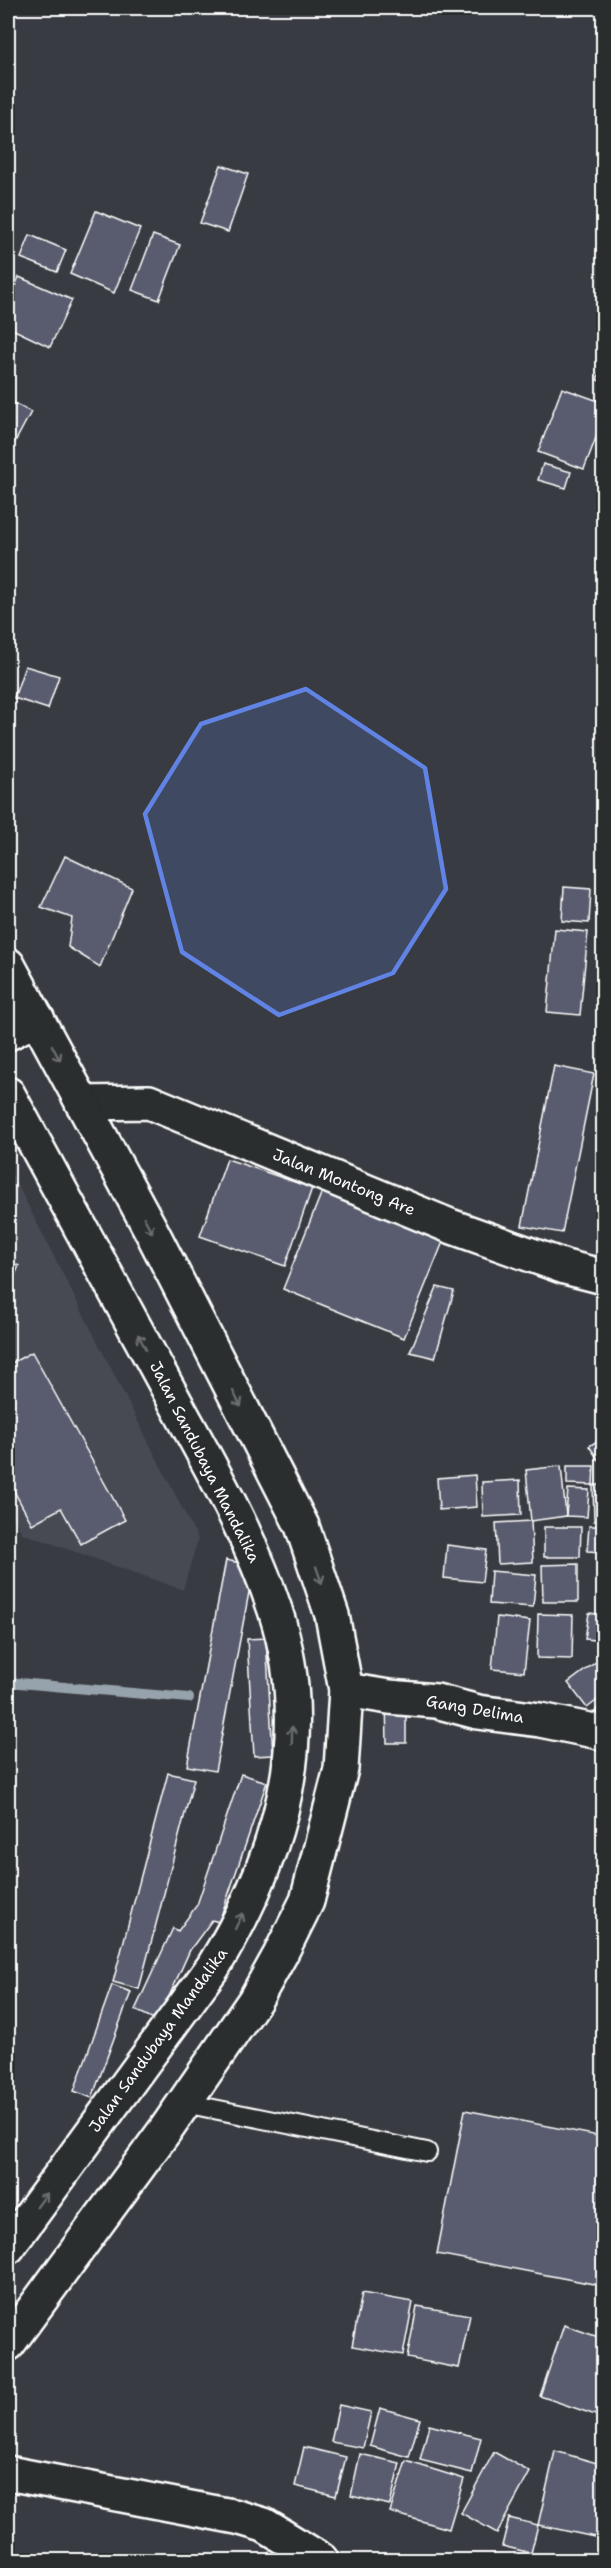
<svg xmlns="http://www.w3.org/2000/svg" width="611" height="2568" viewBox="0 0 611 2568" font-family="'Shantell Sans',sans-serif">
<style>
.built{fill:#464952}
.lines{fill:none;stroke-linecap:round;stroke-linejoin:round}
.stream{stroke:#97a3ac;stroke-width:10}
.building{fill:#595c6e;stroke:#fff;stroke-width:1.5}
.service-casing{stroke:#fff;stroke-width:22}
.minor-casing{stroke:#fff;stroke-width:38}
.secondary-casing{stroke:#fff;stroke-width:38}
.service{stroke:#2a2d2e;stroke-width:18}
.minor{stroke:#2a2d2e;stroke-width:33}
.secondary{stroke:#2a2d2e;stroke-width:33}
.oneway{stroke:#6a6c6d}
.marked{fill:#6183e4;fill-opacity:0.2;stroke:#6183e4;stroke-width:4.5;stroke-linejoin:round}
.labels{text-anchor:middle;dominant-baseline:central;stroke-width:5;stroke-linejoin:round;paint-order:stroke}
.street-label{font-size:16px;fill:#fff;stroke:#2a2d2e}
</style>
<rect width="100%" height="100%" fill="#383b41"/>
<filter id="ink" filterUnits="userSpaceOnUse"><feTurbulence type="fractalNoise" baseFrequency=".0167" numOctaves="2"/><feDisplacementMap in="SourceGraphic" scale="12" xChannelSelector="R" yChannelSelector="G"/><feConvolveMatrix kernelMatrix="1 2 1 2 8 2 1 2 1" color-interpolation-filters="sRGB"/></filter>
<g filter="url(#ink)">
<!-- built -->
<polygon class="built" points="8,1166 198,1539 183,1590 22,1533 8,1508"/>
<g class="lines">
<!-- stream -->
<polyline class="stream" points="8,1682 189,1698"/>
</g>
<!-- building -->
<g class="building">
<polygon points="221,165 248,174 228,232 200,223"/>
<polygon points="96,211 140,229 114,293 70,274"/>
<polygon points="30,235 66,250 57,272 21,258"/>
<polygon points="153,235 180,245 159,300 132,290"/>
<polygon points="19,277 72,300 50,347 8,327 8,302"/>
<polygon points="601,366 604,367 604,382 597,380"/>
<polygon points="562,388 604,403 604,417 584,469 538,452"/>
<polygon points="8,400 31,412 8,455"/>
<polygon points="543,464 571,472 566,488 538,480"/>
<polygon points="25,666 59,676 48,709 14,698"/>
<polygon points="65,856 132,888 100,967 68,947 72,918 41,907"/>
<polygon points="564,887 591,889 589,923 562,921"/>
<polygon points="555,929 588,932 580,1015 547,1012"/>
<polygon points="554,1066 594,1074 562,1233 522,1226"/>
<polygon points="227,1159 312,1188 285,1266 200,1236"/>
<polygon points="323,1189 445,1237 404,1338 283,1289"/>
<polygon points="8,1261 19,1266 8,1291"/>
<polygon points="437,1287 454,1291 435,1358 410,1352"/>
<polygon points="32,1352 125,1520 81,1544 61,1508 32,1524 8,1480 8,1365"/>
<polygon points="604,1437 604,1468 589,1446"/>
<polygon points="561,1466 566,1516 531,1521 526,1470"/>
<polygon points="567,1466 594,1466 593,1485 567,1484"/>
<polygon points="475,1475 477,1507 439,1510 437,1478"/>
<polygon points="520,1480 521,1515 483,1517 482,1482"/>
<polygon points="593,1485 604,1485 604,1520 594,1521"/>
<polygon points="568,1489 589,1490 587,1517 566,1516"/>
<polygon points="531,1521 533,1562 498,1564 496,1523"/>
<polygon points="589,1526 604,1526 604,1552 587,1551"/>
<polygon points="544,1527 581,1527 580,1557 544,1557"/>
<polygon points="447,1545 486,1550 482,1582 444,1578"/>
<polygon points="226,1560 254,1566 215,1771 187,1766"/>
<polygon points="578,1564 578,1602 543,1602 542,1565"/>
<polygon points="491,1571 536,1575 533,1607 489,1604"/>
<polygon points="589,1613 604,1615 604,1641 585,1639"/>
<polygon points="538,1614 573,1615 572,1659 537,1658"/>
<polygon points="497,1617 530,1621 524,1672 492,1669"/>
<polygon points="266,1638 273,1755 254,1756 247,1639"/>
<polygon points="604,1656 604,1695 587,1708 568,1683"/>
<polygon points="386,1702 406,1702 406,1743 387,1743"/>
<polygon points="602,1702 604,1702 604,1723 590,1719"/>
<polygon points="168,1773 194,1779 139,1989 113,1982"/>
<polygon points="241,1774 267,1782 219,1922 212,1920 190,1950 158,2021 135,2010 173,1928 178,1931 197,1905"/>
<polygon points="112,1985 131,1992 92,2098 74,2091"/>
<polygon points="465,2110 604,2137 604,2286 437,2254"/>
<polygon points="362,2293 413,2302 403,2355 352,2346"/>
<polygon points="417,2306 470,2315 459,2368 407,2358"/>
<polygon points="564,2325 604,2339 604,2418 540,2396"/>
<polygon points="339,2405 371,2412 363,2448 331,2442"/>
<polygon points="380,2408 420,2419 409,2457 370,2446"/>
<polygon points="429,2425 481,2438 472,2473 420,2460"/>
<polygon points="304,2447 346,2457 336,2496 295,2486"/>
<polygon points="555,2451 604,2465 604,2539 538,2525"/>
<polygon points="494,2452 530,2472 497,2533 461,2513"/>
<polygon points="360,2454 400,2463 390,2505 351,2496"/>
<polygon points="406,2461 464,2479 449,2529 390,2512"/>
<polygon points="509,2518 538,2525 531,2553 502,2546"/>
</g>
<g class="lines">
<!-- service casing -->
<g class="service-casing">
<polyline id="service" points="184,2103 427,2152"/>
</g>
<!-- minor casing -->
<g class="minor-casing">
<g id="minor">
<polyline points="82,1103 149,1102 450,1226 565,1267 604,1277"/>
<polyline points="346,1690 389,1697 436,1701 478,1712 540,1720 604,1733"/>
<polyline points="8,2473 237,2517 264,2525 321,2560"/>
</g>
</g>
<!-- secondary casing -->
<g class="secondary-casing">
<g id="secondary">
<polyline points="8,965 151,1230 302,1526 332,1615 346,1690 341,1769 307,1901 280,1955 255,2000 166,2129 8,2344"/>
<polyline points="8,1033 37,1018"/>
<path d="M8 1094C60 1191 113 1288 166 1385 205 1458 249 1531 275 1610 316 1735 280 1858 213 1967L8 2247"/>
</g>
</g>
<!-- service -->
<use href="#service" class="service"/>
<!-- minor -->
<use href="#minor" class="minor"/>
<!-- secondary -->
<use href="#secondary" class="secondary"/>
</g>
<!-- one-way arrows -->
<defs><path id="oneway-shaft" d="M-6 0H5M1.5-3L5.5 0L1.5 3" fill="none" stroke-width="1.6" stroke-linecap="round" stroke-linejoin="round" transform="scale(1.5)"/></defs>
<g class="oneway">
<use href="#oneway-shaft" transform="translate(56 1053) rotate(62)"/>
<use href="#oneway-shaft" transform="translate(148 1225) rotate(62)"/>
<use href="#oneway-shaft" transform="translate(142 1342) rotate(-118)"/>
<use href="#oneway-shaft" transform="translate(237 1399) rotate(63)"/>
<use href="#oneway-shaft" transform="translate(319 1575) rotate(71)"/>
<use href="#oneway-shaft" transform="translate(292 1735) rotate(-89)"/>
<use href="#oneway-shaft" transform="translate(239 1921) rotate(-64)"/>
<use href="#oneway-shaft" transform="translate(42 2200) rotate(-54)"/>
</g>
</g>
<!-- marked area -->
<path class="marked" d="M306 689 425 768 446 889 393 973 279 1015 182 952 145 814 201 724Z"/>
<g class="labels">
<!-- street labels -->
<g class="street-label">
<text transform="translate(344 1182) rotate(22)">Jalan Montong Are</text>
<text transform="translate(205 1462) rotate(63)">Jalan Sandubaya Mandalika</text>
<text transform="translate(475 1709) rotate(10)">Gang Delima</text>
<text transform="translate(158 2040) rotate(-54)">Jalan Sandubaya Mandalika</text>
</g>
</g>
<!-- margin -->
<rect width="611" height="2568" fill="none" stroke="#2a2d2e" stroke-width="30"/>
<rect x="15" y="15" width="581" height="2538" fill="none" stroke="#fff" stroke-width="2" filter="url(#ink)"/>
</svg>
